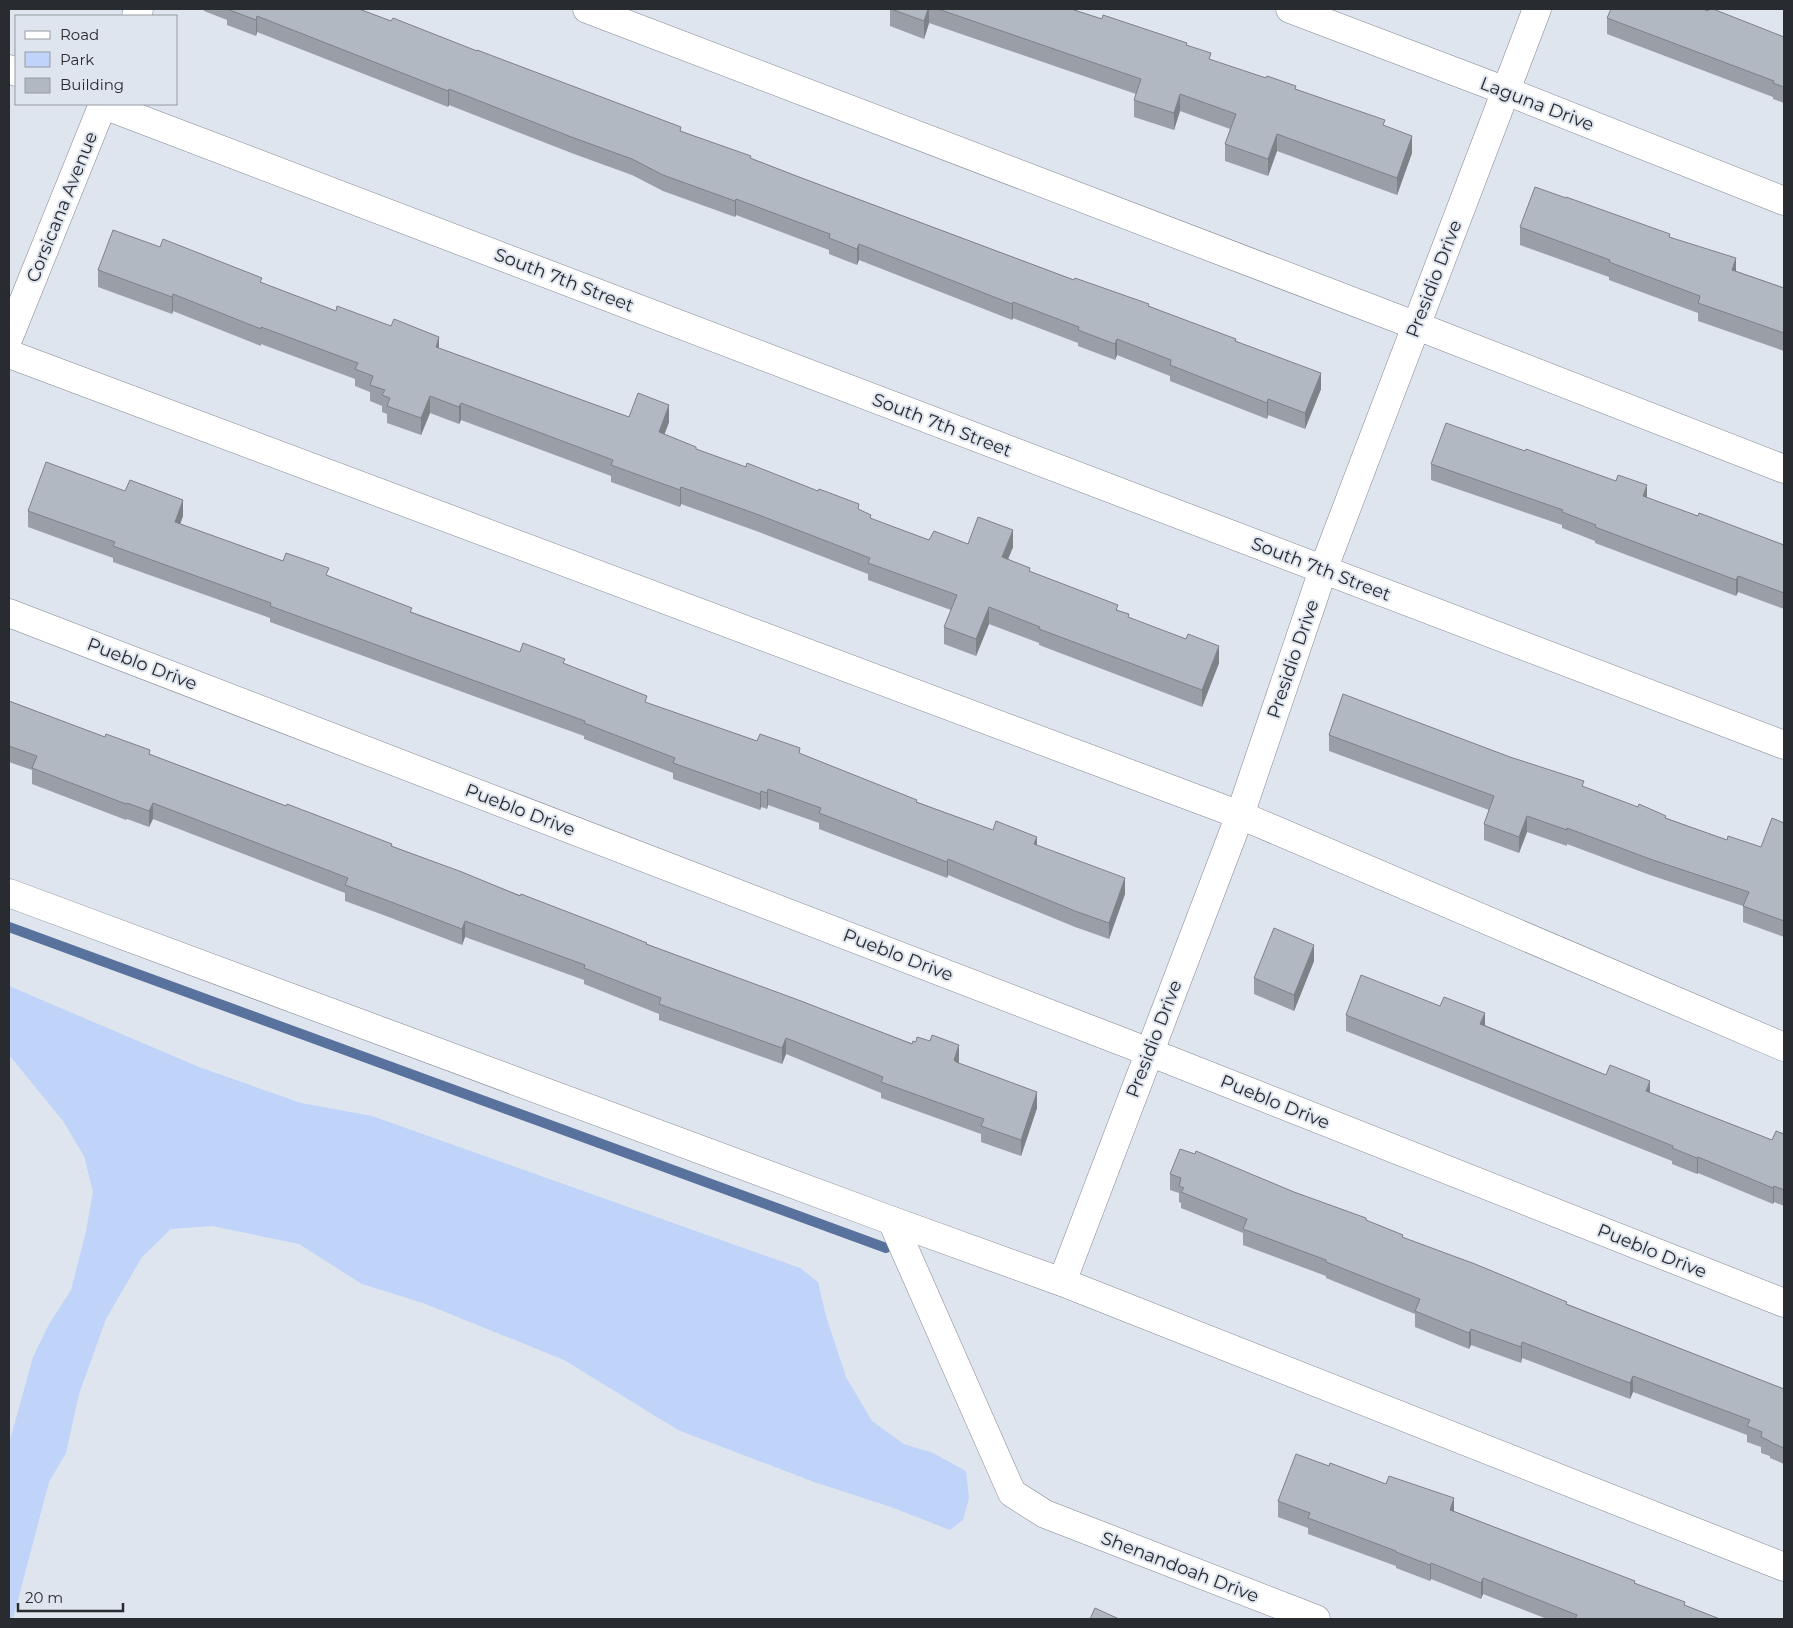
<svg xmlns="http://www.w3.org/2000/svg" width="1793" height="1628" viewBox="0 0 1793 1628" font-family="Montserrat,sans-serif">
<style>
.green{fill:#bfd4f8}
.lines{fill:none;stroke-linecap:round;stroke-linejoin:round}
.stream{stroke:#59729d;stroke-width:10}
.minor-casing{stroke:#818790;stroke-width:29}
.major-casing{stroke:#818790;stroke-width:29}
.minor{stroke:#fff;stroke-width:28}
.major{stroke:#fff;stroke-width:28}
.wall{fill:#999ea7}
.shaded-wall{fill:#7d8188}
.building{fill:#b2b8c2;stroke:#7d8188}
.labels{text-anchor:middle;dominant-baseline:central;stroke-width:4;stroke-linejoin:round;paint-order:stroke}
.street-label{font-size:18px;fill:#282b2f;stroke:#dfe5ef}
</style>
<rect width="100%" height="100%" fill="#dfe5ef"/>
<!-- green -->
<polygon class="green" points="9,986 199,1067 301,1103 372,1116 800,1268 818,1282 826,1316 846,1377 872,1421 904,1444 933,1453 966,1471 969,1498 963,1520 950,1530 891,1507 814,1482 678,1430 564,1360 423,1303 362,1284 299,1244 212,1226 171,1229 142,1257 106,1319 79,1394 66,1453 49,1482 13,1619 9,1619 9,1444 33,1357 49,1324 71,1290 86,1231 93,1192 84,1156 63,1121 9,1055"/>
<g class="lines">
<!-- stream -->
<polyline class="stream" points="9,927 886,1248"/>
<!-- minor casing -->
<g class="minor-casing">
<g id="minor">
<polyline points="587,9 1417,326 1784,469"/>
<polyline points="1290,9 1506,91 1784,201"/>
<polyline points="136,16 139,9"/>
<polyline points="9,337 103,104"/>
<polyline points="9,354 1240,815 1784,1047"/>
<polyline points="9,613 1149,1052 1784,1303"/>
<polyline points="9,893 882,1217 1062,1282 1784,1567"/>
<polyline points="892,1221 1012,1493 1045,1514 1316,1619"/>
<polyline points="1062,1282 1240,815 1323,570 1537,9"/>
</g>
</g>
<!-- major casing -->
<g class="major-casing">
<g id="major">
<polyline points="9,69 16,72"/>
<polyline points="101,104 1784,745"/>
</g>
</g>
<!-- minor -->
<use href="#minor" class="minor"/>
<!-- major -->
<use href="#major" class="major"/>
</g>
<!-- wall -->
<g class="wall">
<polygon points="204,9 359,9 681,131 799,177 1074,280 1149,306 1236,341 1321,389 1305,429 1268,415 1267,419 1170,381 1170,376 1117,355 1115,360 1078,346 1078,343 1013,318 1012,320 859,260 857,265 829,254 829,250 736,215 735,217 663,191 632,175 574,154 449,105 448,107 257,32 256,36 227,25 227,20 204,11"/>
<polygon points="890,9 1071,9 1102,19 1187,45 1211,60 1296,89 1385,126 1412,153 1397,195 1277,151 1268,176 1225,161 1225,144 1230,129 1180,111 1174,130 1134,117 1134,100 1136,94 929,23 924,39 890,26"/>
<polygon points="1607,18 1784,37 1784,103 1773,99 1773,97 1607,34"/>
<polygon points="1520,227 1670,238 1736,271 1784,288 1784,351 1698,321 1698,313 1609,280 1609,277 1520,245"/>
<polygon points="160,247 262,283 336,311 629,417 669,422 664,435 696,449 859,510 871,519 929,540 968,544 1013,547 1008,559 1030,572 1118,610 1129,618 1219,663 1202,707 1039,645 1039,643 989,624 976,656 944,644 944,627 951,610 868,580 868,574 759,532 681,504 680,507 611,482 611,476 461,420 459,424 430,413 421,435 387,423 387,414 382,412 382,406 370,401 370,392 355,386 355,379 261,344 261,346 173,311 172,314 98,287 98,270"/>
<polygon points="1431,464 1647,498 1698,516 1784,545 1784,609 1738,592 1736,596 1595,543 1595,541 1562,528 1562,525 1431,480"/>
<polygon points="28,511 183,516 180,524 283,561 329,576 412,612 520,652 565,664 647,703 757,741 800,754 917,802 993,830 1037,846 1125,894 1109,939 1075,927 948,875 947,878 819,829 819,823 768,805 767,809 761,807 760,810 673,779 673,773 584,739 584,736 270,622 270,618 113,562 113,558 28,527"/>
<polygon points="9,701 392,846 647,944 959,1061 959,1063 1037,1108 1021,1156 981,1142 981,1134 881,1098 881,1093 786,1054 782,1064 718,1041 659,1020 659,1014 584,984 584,980 465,937 462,945 386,916 345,901 345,893 153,819 149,827 127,819 126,820 32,784 32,770 9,762"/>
<polygon points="1329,735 1584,787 1666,818 1727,840 1761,847 1784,823 1784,937 1743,922 1743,906 1650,875 1567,844 1567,846 1527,832 1519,853 1484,840 1484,824 1489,810 1329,751"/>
<polygon points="1314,961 1294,1011 1254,994 1254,978"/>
<polygon points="1440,1006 1485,1025 1650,1093 1772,1140 1784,1134 1784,1206 1774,1202 1773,1204 1698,1173 1697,1174 1672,1164 1672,1161 1346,1031 1346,1015"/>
<polygon points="1170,1174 1294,1192 1366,1221 1403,1238 1567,1304 1784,1389 1784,1464 1770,1458 1770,1456 1761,1453 1761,1447 1747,1442 1747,1435 1633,1392 1630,1399 1522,1358 1521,1363 1471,1345 1469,1349 1415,1327 1415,1314 1326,1278 1326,1276 1243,1245 1243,1233 1181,1208 1181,1203 1179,1202 1179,1193 1170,1190"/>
<polygon points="1329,1466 1386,1484 1635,1583 1685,1605 1720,1619 1547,1619 1483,1594 1481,1599 1431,1579 1430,1581 1396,1568 1396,1566 1308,1534 1308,1528 1278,1517 1278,1501"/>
</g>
<!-- shaded-wall -->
<g class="shaded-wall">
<polygon points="928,9 929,9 929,23 924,39 924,21"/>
<polygon points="257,16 257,32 256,36 256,20"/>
<polygon points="449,89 449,105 448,107 448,91"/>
<polygon points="1180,94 1180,111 1174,130 1174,113"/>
<polygon points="1277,134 1277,151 1268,176 1268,159"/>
<polygon points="1412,136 1412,153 1397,195 1397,178"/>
<polygon points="736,199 736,215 735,217 735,201"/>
<polygon points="859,244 859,260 857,265 857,249"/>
<polygon points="1736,258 1736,276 1732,270"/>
<polygon points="173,294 173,311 172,314 172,297"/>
<polygon points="1013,302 1013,318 1012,320 1012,304"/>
<polygon points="439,337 439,353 436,347"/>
<polygon points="1117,339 1117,355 1115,360 1115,344"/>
<polygon points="1321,373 1321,389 1305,429 1305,413"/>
<polygon points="430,396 430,413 421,435 421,418"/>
<polygon points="1268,399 1268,415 1267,419 1267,403"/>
<polygon points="461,403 461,420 459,424 459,407"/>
<polygon points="669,405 669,422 659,449 659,432"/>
<polygon points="1647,485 1647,501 1643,496"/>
<polygon points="681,487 681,504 680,507 680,490"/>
<polygon points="183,500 183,516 175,538 175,522"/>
<polygon points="1013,530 1013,547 1002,574 1002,557"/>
<polygon points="1738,576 1738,592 1736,596 1736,580"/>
<polygon points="989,607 989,624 976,656 976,639"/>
<polygon points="1219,646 1219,663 1202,707 1202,690"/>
<polygon points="768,789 768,805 767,809 767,793"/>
<polygon points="761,791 761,807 760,810 760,794"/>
<polygon points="153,803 153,819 149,827 149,811"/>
<polygon points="1527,816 1527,832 1519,853 1519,837"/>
<polygon points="1037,837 1037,853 1034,844"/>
<polygon points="948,859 948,875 947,878 947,862"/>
<polygon points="1125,878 1125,894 1109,939 1109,923"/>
<polygon points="465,921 465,937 462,945 462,929"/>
<polygon points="1314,945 1314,961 1294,1011 1294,995"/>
<polygon points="1485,1013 1485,1029 1480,1024"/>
<polygon points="786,1038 786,1054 782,1064 782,1048"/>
<polygon points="959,1045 959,1061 954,1076 954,1060"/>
<polygon points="1650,1081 1650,1097 1646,1091"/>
<polygon points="1037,1092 1037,1108 1021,1156 1021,1140"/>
<polygon points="1698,1157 1698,1173 1697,1174 1697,1158"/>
<polygon points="1774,1186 1774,1202 1773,1204 1773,1188"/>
<polygon points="1471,1329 1471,1345 1469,1349 1469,1333"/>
<polygon points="1522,1342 1522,1358 1521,1363 1521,1347"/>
<polygon points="1633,1376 1633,1392 1630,1399 1630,1383"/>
<polygon points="1454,1498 1454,1514 1450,1510"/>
<polygon points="1431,1563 1431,1579 1430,1581 1430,1565"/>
<polygon points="1483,1578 1483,1594 1481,1599 1481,1583"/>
</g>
<!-- building -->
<g class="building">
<polygon points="227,9 359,9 391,21 393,18 477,51 477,50 681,127 680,131 751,156 750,158 799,177 1074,280 1075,278 1149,304 1148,306 1236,339 1235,341 1321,373 1305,413 1268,399 1267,403 1170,365 1171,360 1117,339 1115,344 1078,330 1079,327 1013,302 1012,304 859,244 857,249 829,238 830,234 736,199 735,201 663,175 632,159 574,138 449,89 448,91 257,16 256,20"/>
<polygon points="891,9 928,9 924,21"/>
<polygon points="938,9 1071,9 1102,19 1103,15 1187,43 1186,45 1211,53 1209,59 1266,78 1267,76 1296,86 1295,89 1385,120 1383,125 1412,136 1397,178 1277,134 1268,159 1225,144 1236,114 1180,94 1174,113 1134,100 1141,79"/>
<polygon points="1611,9 1703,9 1708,11 1709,9 1713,9 1784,37 1784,87 1773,83 1774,81 1607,18"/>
<polygon points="1535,187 1566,198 1566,197 1670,234 1669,237 1736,258 1732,270 1784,288 1784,333 1698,303 1700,296 1609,262 1610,260 1520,227"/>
<polygon points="113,230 160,247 163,239 262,278 260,282 336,311 337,306 391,326 394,319 439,337 436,347 629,417 638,393 669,405 659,432 696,447 696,449 746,467 747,463 818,491 819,489 859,504 858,509 871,515 870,518 929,540 934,531 968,544 978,517 1013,530 1002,557 1030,568 1029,571 1118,605 1116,610 1129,614 1128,617 1186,639 1188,634 1219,646 1202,690 1039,629 1040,627 989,607 976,639 944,627 957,595 868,563 870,558 759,515 681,487 680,490 611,465 613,460 461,403 459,407 430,396 421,418 387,406 390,398 382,395 385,390 370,385 373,376 355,369 358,363 261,327 261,329 173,294 172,297 98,270"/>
<polygon points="1446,423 1525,451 1526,449 1616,481 1618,475 1647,485 1643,496 1698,516 1699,513 1784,545 1784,593 1738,576 1736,580 1595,527 1596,525 1562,512 1563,510 1431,464"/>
<polygon points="46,462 125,491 130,480 183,500 175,522 283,561 286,553 329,568 326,575 412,608 410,612 520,652 523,643 565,659 563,663 647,696 645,702 757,741 760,734 800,748 799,753 917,800 916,802 993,830 996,821 1037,837 1034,844 1125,878 1109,923 1075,911 948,859 947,862 819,813 821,808 768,789 767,793 761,791 760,794 673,763 675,758 584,723 585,721 270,606 271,603 113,546 115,542 28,511"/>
<polygon points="1343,694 1510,757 1584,781 1582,786 1638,807 1639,804 1666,816 1665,818 1727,840 1728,836 1761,847 1772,818 1784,823 1784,921 1743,906 1749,892 1650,859 1567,828 1567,830 1527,816 1519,837 1484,824 1494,796 1329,735"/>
<polygon points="9,701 105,737 106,734 150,750 149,754 286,806 287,804 392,844 391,846 462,872 520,896 521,894 612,929 647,943 646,944 801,1001 912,1044 913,1041 916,1042 917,1037 930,1041 932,1035 959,1045 954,1060 956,1062 1037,1092 1021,1140 981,1126 984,1119 881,1082 883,1077 786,1038 782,1048 718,1025 659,1004 661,998 584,968 585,965 465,921 462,929 386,900 345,885 348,878 153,803 149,811 127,803 126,804 32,768 37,756 9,746"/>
<polygon points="1274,928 1314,945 1294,995 1254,978"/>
<polygon points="1361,975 1440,1006 1444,997 1485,1013 1480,1024 1606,1075 1610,1065 1650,1081 1646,1091 1772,1140 1776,1131 1784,1134 1784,1190 1774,1186 1773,1188 1698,1157 1697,1158 1672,1148 1673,1146 1346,1015"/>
<polygon points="1180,1149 1195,1154 1196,1151 1294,1192 1366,1218 1366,1220 1403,1235 1402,1237 1475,1264 1567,1302 1566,1304 1784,1389 1784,1448 1770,1442 1770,1441 1761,1437 1762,1432 1747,1426 1750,1420 1633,1376 1630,1383 1522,1342 1521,1347 1471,1329 1469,1333 1415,1311 1420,1299 1326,1262 1326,1260 1243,1229 1247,1219 1181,1192 1184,1188 1179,1186 1181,1178 1170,1174"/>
<polygon points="1296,1454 1329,1466 1330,1463 1386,1484 1389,1476 1454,1498 1450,1510 1635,1581 1634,1583 1685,1602 1684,1605 1720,1619 1575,1619 1577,1615 1483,1578 1481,1583 1431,1563 1430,1565 1396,1552 1396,1551 1308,1518 1310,1513 1278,1501"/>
<polygon points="1095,1608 1119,1619 1090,1619"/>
</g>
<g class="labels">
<!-- street labels -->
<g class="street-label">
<text transform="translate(1537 104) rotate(21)">Laguna Drive</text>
<text transform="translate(62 207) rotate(-68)">Corsicana Avenue</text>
<text transform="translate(1434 279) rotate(-69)">Presidio Drive</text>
<text transform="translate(564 280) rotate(21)">South 7th Street</text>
<text transform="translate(942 425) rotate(21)">South 7th Street</text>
<text transform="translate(1321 569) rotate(21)">South 7th Street</text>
<text transform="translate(1293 659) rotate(-71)">Presidio Drive</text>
<text transform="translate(142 664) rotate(21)">Pueblo Drive</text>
<text transform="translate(520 810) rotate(21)">Pueblo Drive</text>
<text transform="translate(898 955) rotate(21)">Pueblo Drive</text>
<text transform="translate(1154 1039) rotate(-69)">Presidio Drive</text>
<text transform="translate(1275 1102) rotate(22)">Pueblo Drive</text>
<text transform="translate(1652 1251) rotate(22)">Pueblo Drive</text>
<text transform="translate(1180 1567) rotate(21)">Shenandoah Drive</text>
</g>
</g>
<!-- border -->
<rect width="1793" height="1628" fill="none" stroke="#282b2f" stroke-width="20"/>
<!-- legend -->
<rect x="15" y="15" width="162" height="90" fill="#dfe5ef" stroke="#969ba2"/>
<rect x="25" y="31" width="25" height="8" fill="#ffffff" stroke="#969ba2"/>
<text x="60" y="40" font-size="15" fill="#282b2f">Road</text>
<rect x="25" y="52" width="25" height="15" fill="#bfd4f8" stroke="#969ba2"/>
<text x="60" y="65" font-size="15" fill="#282b2f">Park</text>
<rect x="25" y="78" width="25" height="15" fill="#b2b8c2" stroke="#969ba2"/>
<text x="60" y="90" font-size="15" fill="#282b2f">Building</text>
<!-- scale -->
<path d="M18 1603v8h105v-8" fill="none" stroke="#282b2f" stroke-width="2.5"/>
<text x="25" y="1603" font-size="15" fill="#282b2f" stroke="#dfe5ef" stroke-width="4" paint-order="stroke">20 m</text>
</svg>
